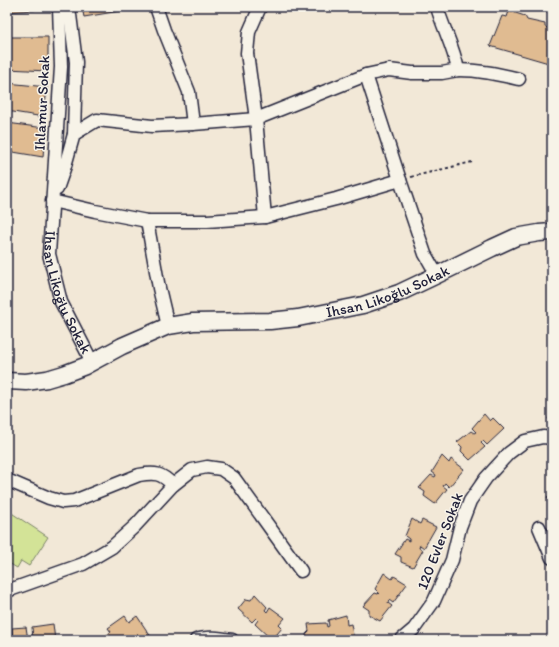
<svg xmlns="http://www.w3.org/2000/svg" width="559" height="647" viewBox="0 0 559 647" font-family="Itim,sans-serif">
<style>
.green{fill:#d3e397;stroke:#7a8269}
.building{fill:#e0bb91;stroke:#22223b}
.lines{fill:none;stroke-linecap:round;stroke-linejoin:round}
.street-casing{stroke:#22223b;stroke-width:15}
.secondary-casing{stroke:#22223b;stroke-width:19}
.path{stroke:#22223b;stroke-width:2;stroke-dasharray:3 3;stroke-linecap:butt}
.street{stroke:#f7f3e8;stroke-width:12}
.secondary{stroke:#f7f3e8;stroke-width:16}
.labels{text-anchor:middle;dominant-baseline:central;stroke-width:3;stroke-linejoin:round;paint-order:stroke}
.street-label{font-size:15px;fill:#22223b;stroke:#f7f3e8}
</style>
<rect width="100%" height="100%" fill="#f2e8d7"/>
<filter id="ink" filterUnits="userSpaceOnUse"><feTurbulence type="fractalNoise" baseFrequency=".025" numOctaves="2"/><feDisplacementMap in="SourceGraphic" scale="8" xChannelSelector="R" yChannelSelector="G"/><feConvolveMatrix kernelMatrix="1 2 1 2 8 2 1 2 1" color-interpolation-filters="sRGB"/></filter>
<g filter="url(#ink)">
<!-- green -->
<polygon class="green" points="7,510 48,537 29,566 21,561 17,568 7,562 7,560 10,555 7,553"/>
<!-- building -->
<g class="building">
<polygon points="7,7 35,7 35,10 7,12"/>
<polygon points="82,7 120,7 120,11 84,17"/>
<polygon points="509,11 525,16 527,20 545,24 545,27 552,29 552,64 490,46 502,16 507,17"/>
<polygon points="7,37 48,37 48,71 7,69"/>
<polygon points="7,83 47,87 44,117 7,111"/>
<polygon points="7,123 45,128 43,157 7,151"/>
<polygon points="552,410 552,421 548,419"/>
<polygon points="484,414 490,421 493,418 504,429 487,445 483,441 481,443 485,447 470,460 461,451 462,447 457,442 471,431 474,433 476,432 472,428"/>
<polygon points="442,456 449,463 451,459 464,469 449,487 445,483 443,486 447,489 435,504 424,496 425,492 419,488 431,475 435,477 436,475 432,472"/>
<polygon points="552,493 552,506 547,497"/>
<polygon points="412,519 420,524 422,520 436,527 424,548 420,545 419,548 423,550 413,567 401,562 401,557 395,554 405,539 409,541 409,539 405,536"/>
<polygon points="384,573 392,579 394,576 407,584 393,603 389,600 388,603 392,606 380,621 369,615 369,610 363,606 375,593 378,594 379,593 375,589"/>
<polygon points="255,594 267,607 265,610 267,612 270,607 285,618 279,625 282,628 272,640 255,624 258,620 256,618 252,622 238,609 246,599 251,600"/>
<polygon points="346,615 347,625 351,624 354,640 330,640 330,638 327,639 327,640 307,640 306,634 309,631 308,624 326,623 327,627 329,626 328,620"/>
<polygon points="125,616 129,622 137,616 153,640 100,640 111,632 108,628"/>
<polygon points="53,624 55,640 33,640 32,627"/>
<polygon points="26,627 28,640 13,640 12,628"/>
</g>
<g class="lines">
<!-- street casing -->
<g class="street-casing">
<g id="street">
<path id="s1" d="M59 7 61 67 49 254 61 302 92 362"/>
<polyline points="156,7 164,30 189,92 193,124"/>
<polyline points="260,7 249,32 247,53 256,119 265,217"/>
<path d="M458 70C480 70 497 74 519 79"/>
<path d="M74 134 97 120 152 126 193 124 256 119 366 75 389 70 412 73H442L458 70C454 48 443 28 437 7"/>
<polyline points="400,180 425,254 437,275"/>
<polyline points="57,189 65,166 74,134 76,62 69,7"/>
<polyline points="52,201 95,211 147,221 207,221 265,217 336,199 400,180 366,75"/>
<polyline points="147,221 159,288 168,326"/>
<path d="M7 480 49 498 63 502 74 501 139 475C155 472 161 473 173 485"/>
<polyline points="539,527 552,558"/>
<polyline points="7,591 83,564 112,547 135,526 173,485 192,470 207,467 221,469 234,478 301,571"/>
<path d="M196 640C207 636 220 638 232 640"/>
<polyline points="401,640 414,629 434,601 452,560 460,527 470,501 486,478 509,453 525,441 543,437 552,438"/>
</g>
</g>
<!-- secondary casing -->
<g class="secondary-casing">
<g id="secondary">
<path id="s2" d="M7 381 26 382 47 379 64 374 85 366 122 346 168 326 193 322 270 321 298 318 363 305 399 293 437 275 492 248 516 237 539 233 552 232"/>
</g>
</g>
<!-- path -->
<polyline class="path" points="411,177 472,162"/>
<!-- street -->
<use href="#street" class="street"/>
<!-- secondary -->
<use href="#secondary" class="secondary"/>
</g>
</g>
<g class="labels">
<!-- street labels -->
<g class="street-label">
<text transform="translate(42 103) rotate(-87)">Ihlamur Sokak</text>
<text stroke="none"><textPath href="#s2" startOffset="397">İhsan Likoğlu Sokak</textPath></text>
<text stroke="none"><textPath href="#s1" startOffset="289">İhsan Likoğlu Sokak</textPath></text>
<text transform="translate(440 541) rotate(-69)">120 Evler Sokak</text>
</g>
</g>
<!-- margin -->
<rect width="559" height="647" fill="none" stroke="#f7f3e8" stroke-width="24"/>
<rect x="12" y="12" width="535" height="623" fill="none" stroke="#22223b" stroke-width="1.5" filter="url(#ink)"/>
</svg>
